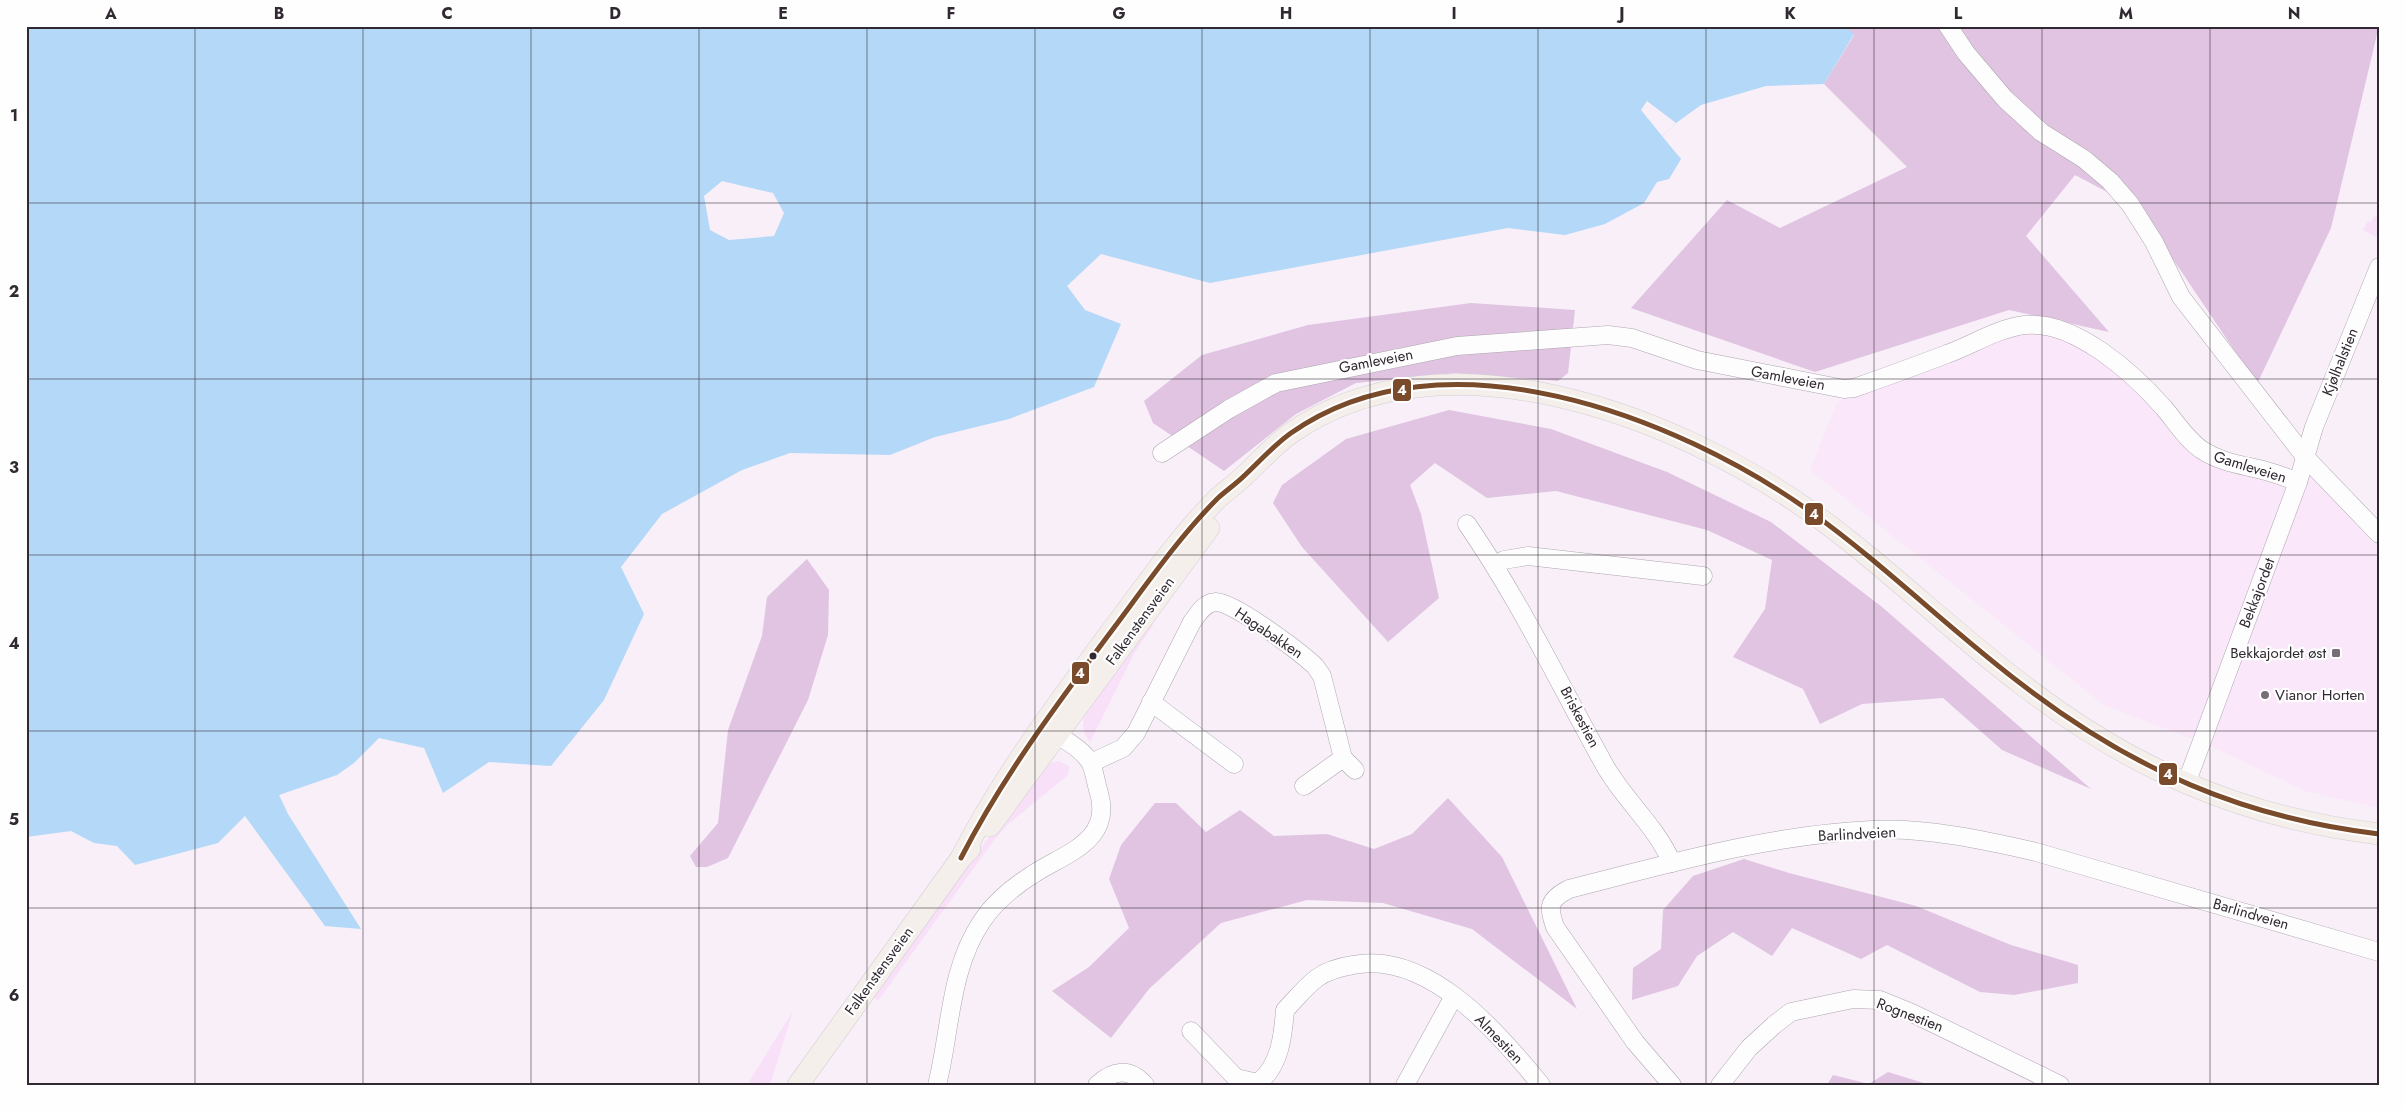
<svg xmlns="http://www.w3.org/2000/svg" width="2405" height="1111" viewBox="0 0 2405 1111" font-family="Jost,sans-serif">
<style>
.built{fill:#fae7fa}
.green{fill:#f8e0f9}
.forest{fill:#e0c4e2}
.water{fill:#b3d8f8;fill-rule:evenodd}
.pier{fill:#f8eff8}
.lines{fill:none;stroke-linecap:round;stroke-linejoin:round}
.minor-casing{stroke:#ada6ae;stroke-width:19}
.major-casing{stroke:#d3cfd3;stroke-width:22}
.minor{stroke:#fefdfe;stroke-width:18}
.major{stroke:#f4efeb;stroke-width:21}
.bus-1-casing{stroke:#fefefe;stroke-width:9}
.bus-1{stroke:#7a4b2a;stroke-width:5}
.grid{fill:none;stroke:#312931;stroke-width:1;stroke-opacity:0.55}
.poi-dot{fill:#776e77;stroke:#fefefe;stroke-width:2}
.bus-dot{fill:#312931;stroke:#fefefe;stroke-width:2}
.labels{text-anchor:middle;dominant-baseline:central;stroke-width:4.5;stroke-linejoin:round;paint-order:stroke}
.street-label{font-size:15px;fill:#312931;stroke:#fefefe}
.poi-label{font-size:15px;fill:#312931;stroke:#fefefe;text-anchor:end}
.line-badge{stroke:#fefefe;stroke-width:2}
.badge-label{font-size:14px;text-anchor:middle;font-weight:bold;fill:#fff}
.neatline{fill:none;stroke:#312931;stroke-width:2}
.grid-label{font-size:16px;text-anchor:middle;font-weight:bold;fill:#312931}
</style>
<rect width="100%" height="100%" fill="#f8eff8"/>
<!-- built -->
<polygon class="built" points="2025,325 2101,350 2200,449 2240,465 2309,474 2379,549 2379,808 2305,791 2211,746 2104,705 1810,470 1837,403 1854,388"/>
<!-- green -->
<g class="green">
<polygon points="2374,216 2379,218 2379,239 2363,230 2368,221 2371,222"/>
<path d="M1152 620 1153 625 1135 652 1090 742C1082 732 1082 724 1085 712Z"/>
<polygon points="1059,761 1070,767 1067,776 1007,825 994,840 878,1001 873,996 1031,779 1049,763"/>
<polygon points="793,1011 770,1085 747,1085"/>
</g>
<!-- forest -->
<g class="forest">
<polygon points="1844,26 2379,26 2331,228 2257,384 2179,268 2130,204 2075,175 2026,236 2109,332 2009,310 1815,372 1631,308 1727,200 1780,228 1907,167 1824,84 1854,35"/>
<polygon points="1471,303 1575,310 1568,373 1558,381 1456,373 1356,383 1296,414 1224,471 1153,423 1144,401 1202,355 1308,325"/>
<polygon points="1449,410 1551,429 1667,472 1771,522 1882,607 2091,789 2002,750 1943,698 1862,704 1820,724 1803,689 1733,657 1765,609 1772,560 1707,530 1556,491 1487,498 1435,463 1410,485 1421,514 1439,598 1388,642 1302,547 1273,503 1282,485 1346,439"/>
<polygon points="807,559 829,590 828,635 808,700 728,858 707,867 696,867 690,856 718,823 728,730 762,636 767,597"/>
<polygon points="1448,798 1502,857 1577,1009 1472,929 1383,903 1307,900 1221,923 1149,989 1111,1038 1052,991 1089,967 1129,928 1109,879 1121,845 1155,803 1176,803 1206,832 1240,810 1274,836 1327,834 1374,849 1412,834"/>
<polygon points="1744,859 1789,873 1916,906 2011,945 2078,965 2078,983 2014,995 1980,992 1887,945 1861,959 1792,928 1772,956 1733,932 1697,956 1678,986 1632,1000 1633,968 1661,949 1663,910 1693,876"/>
<polygon points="1888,1072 1930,1085 1827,1085 1833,1075 1869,1084"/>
</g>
<!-- water -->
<path class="water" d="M26 26H1844L1854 34 1824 84 1766 86 1701 105 1676 123 1662 136 1681 159 1669 179 1657 182 1644 203 1605 224 1565 235 1508 228 1210 283 1101 254 1067 286 1085 310 1121 324 1094 387 1009 419 935 437 890 455 790 453 742 470 662 514 621 567 644 614 604 700 551 766 489 762 443 793 424 748 379 738 354 763 337 775 279 795 288 814 361 929 325 926 245 816 218 843 135 865 117 846 94 843 71 831 26 837ZM722 181 773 193 784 213 774 236 729 240 710 230 704 196Z"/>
<!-- pier -->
<polygon class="pier" points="1647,101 1676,123 1662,136 1641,110"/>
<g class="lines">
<!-- minor casing -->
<g class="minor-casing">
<g id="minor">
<polyline points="1948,26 1966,53 2005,99 2041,132 2084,159 2110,181 2130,204 2154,242 2181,297 2306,458 2379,534"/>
<path d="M1162 453 1229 409 1276 383 1457 346 1608 335 1632 338 1697 360 1844 389 1854 388C1885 377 1916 366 1947 354 1972 345 1998 328 2025 325 2075 320 2133 373 2164 408 2175 421 2187 440 2202 450 2222 463 2244 465 2266 471 2277 474 2288 478 2298 482"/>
<path d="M1467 524C1520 601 1560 685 1605 766 1625 801 1656 826 1672 863"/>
<polyline points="1495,565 1504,560 1528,556 1703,576"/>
<polyline points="1151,702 1234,764"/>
<path d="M1091 763 1123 748 1136 733 1192 622C1198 614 1204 603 1215 602 1232 600 1301 653 1315 666L1322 676 1343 758 1355 770"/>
<polyline points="2186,784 2298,482 2314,427 2379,267"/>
<polyline points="1304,786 1343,758"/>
<path d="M1191 1031 1236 1078 1258 1083C1280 1066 1283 1036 1285 1010 1295 1000 1305 987 1317 978 1328 970 1340 967 1353 965 1428 950 1499 1033 1541 1085"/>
<path d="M937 1085C951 1030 949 970 982 921 994 903 1013 887 1032 875 1063 854 1113 842 1099 793 1096 784 1095 773 1091 764 1083 748 1060 738 1047 728"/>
<path d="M1097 1085C1113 1070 1129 1067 1145 1085"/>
<polyline points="1405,1085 1454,996"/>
<path d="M1672 1085 1635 1042 1555 927C1548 906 1548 900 1569 889 1668 864 1768 835 1871 830 1923 827 1985 840 2036 852L2379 952"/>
<polyline points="1720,1085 1749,1048 1774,1025 1791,1012 1853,999 1880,1000 1912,1013 2060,1085"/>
</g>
</g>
<!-- major casing -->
<g class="major-casing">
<g id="major">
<polyline points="990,826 1209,528"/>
<path d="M961 858C1003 776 1058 703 1113 629 1146 585 1179 537 1218 498 1227 490 1237 483 1245 475 1260 461 1274 445 1291 433 1443 326 1676 416 1811 512 1886 566 1951 631 2024 686 2132 769 2243 818 2379 834"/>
<polyline points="798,1085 961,858 970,849"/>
</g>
</g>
<!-- minor -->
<use href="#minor" class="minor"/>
<!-- major -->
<use href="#major" class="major"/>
<!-- bus-1 casing -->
<g class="bus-1-casing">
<path id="bus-1" d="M961 858C1003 776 1058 703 1113 629 1146 585 1179 537 1218 498 1227 490 1237 483 1245 475 1260 461 1274 445 1291 433 1443 326 1676 416 1811 512 1886 566 1951 631 2024 686 2132 769 2243 818 2379 834"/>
</g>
<!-- bus-1 -->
<use href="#bus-1" class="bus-1"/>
</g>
<!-- grid -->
<path class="grid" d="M195 26V1085M363 26V1085M531 26V1085M699 26V1085M867 26V1085M1035 26V1085M1202 26V1085M1370 26V1085M1538 26V1085M1706 26V1085M1874 26V1085M2042 26V1085M2210 26V1085M26 203H2379M26 379H2379M26 555H2379M26 731H2379M26 908H2379"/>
<!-- markers -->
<g class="poi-dot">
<rect x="2331" y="648" width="10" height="10" rx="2.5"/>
<circle cx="2265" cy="695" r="5"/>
</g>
<circle class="bus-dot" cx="1093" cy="656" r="4.5"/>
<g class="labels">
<!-- street labels -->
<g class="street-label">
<text transform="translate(1376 361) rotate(-11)">Gamleveien</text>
<text transform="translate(2340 362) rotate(-68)">Kjølhalstien</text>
<text transform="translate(1788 378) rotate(11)">Gamleveien</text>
<text transform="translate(2250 467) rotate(17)">Gamleveien</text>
<text transform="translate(2257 593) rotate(-69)">Bekkajordet</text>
<text transform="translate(1140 621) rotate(-54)">Falkenstensveien</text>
<text transform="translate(1269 633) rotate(34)">Hagabakken</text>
<text transform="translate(1580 717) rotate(62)">Briskestien</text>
<text transform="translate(1857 834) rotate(-3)">Barlindveien</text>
<text transform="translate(2251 914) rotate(16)">Barlindveien</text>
<text transform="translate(879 971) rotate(-54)">Falkenstensveien</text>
<text transform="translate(1910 1015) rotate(21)">Rognestien</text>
<text transform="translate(1499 1039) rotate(46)">Almestien</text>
</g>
<!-- poi labels -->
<g class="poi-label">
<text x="2326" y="653">Bekkajordet øst</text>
<text x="2275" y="695" text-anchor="start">Vianor Horten</text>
</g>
</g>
<g class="line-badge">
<rect x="1392" y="378" width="20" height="24" rx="5" fill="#7a4b2a"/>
<rect x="1804" y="502" width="20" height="24" rx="5" fill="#7a4b2a"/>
<rect x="1071" y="661" width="19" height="24" rx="5" fill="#7a4b2a"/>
<rect x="2158" y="762" width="20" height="24" rx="5" fill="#7a4b2a"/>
</g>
<g class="badge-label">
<text x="1402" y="395">4</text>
<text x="1814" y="519">4</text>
<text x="1080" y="678">4</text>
<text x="2168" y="779">4</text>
</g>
<!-- border -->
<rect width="2405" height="1111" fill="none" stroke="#fefefe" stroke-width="55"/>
<rect x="28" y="28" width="2350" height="1056" class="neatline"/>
<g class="grid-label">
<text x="111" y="19">A</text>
<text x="279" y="19">B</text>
<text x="447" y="19">C</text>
<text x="615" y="19">D</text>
<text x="783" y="19">E</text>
<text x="951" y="19">F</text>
<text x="1119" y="19">G</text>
<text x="1286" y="19">H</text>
<text x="1454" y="19">I</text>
<text x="1622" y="19">J</text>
<text x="1790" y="19">K</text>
<text x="1958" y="19">L</text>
<text x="2126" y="19">M</text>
<text x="2294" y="19">N</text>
<text x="14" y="121">1</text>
<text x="14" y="297">2</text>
<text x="14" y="473">3</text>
<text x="14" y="649">4</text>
<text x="14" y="825">5</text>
<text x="14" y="1001">6</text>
</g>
</svg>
